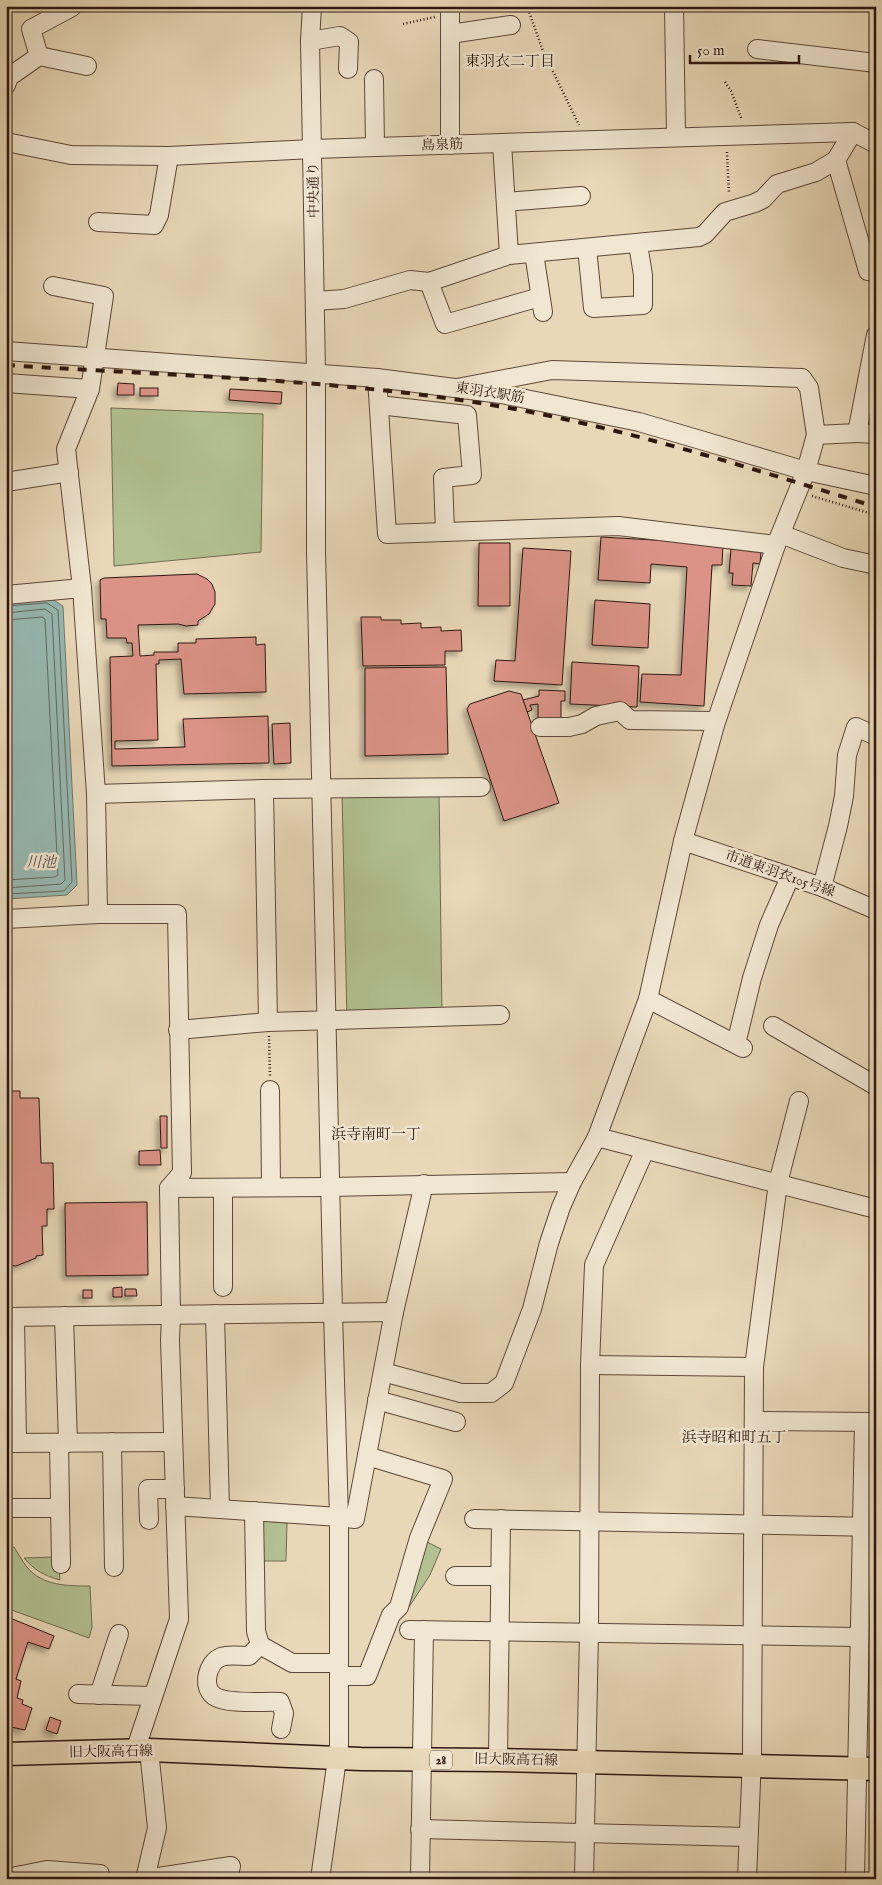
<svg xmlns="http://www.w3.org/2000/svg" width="882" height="1885" viewBox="0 0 882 1885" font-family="'IM FELL English','Noto Serif JP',serif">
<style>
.green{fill:#b2c092;stroke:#706c50}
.water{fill:#97b9b3;stroke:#6d7871}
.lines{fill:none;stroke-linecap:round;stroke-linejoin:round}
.shore{stroke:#626860;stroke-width:1}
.building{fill:#db9387;stroke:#2d170e;filter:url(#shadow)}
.minor-casing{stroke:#5c4738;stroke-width:20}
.major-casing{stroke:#2d170e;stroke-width:25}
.path{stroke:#2d170e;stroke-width:2.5;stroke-dasharray:1 2.5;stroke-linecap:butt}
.minor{stroke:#f0e6d1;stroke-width:18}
.major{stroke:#e8d8b8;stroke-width:22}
.rail{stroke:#2d170e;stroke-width:4;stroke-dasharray:9 9;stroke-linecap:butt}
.labels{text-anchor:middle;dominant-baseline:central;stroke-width:5;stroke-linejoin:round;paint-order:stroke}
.shield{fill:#f0e6d1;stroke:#685548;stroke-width:1}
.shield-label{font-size:12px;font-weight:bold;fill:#2d170e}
.street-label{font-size:14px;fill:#2d170e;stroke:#f0e6d1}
.neighbourhood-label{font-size:15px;fill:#2d170e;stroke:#f0e6d1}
.water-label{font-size:15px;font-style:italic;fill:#525048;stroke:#f0e6d1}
</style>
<defs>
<filter id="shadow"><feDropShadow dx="-4" dy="4" stdDeviation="2.5" flood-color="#0004"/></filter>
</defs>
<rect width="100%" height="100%" fill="#e8d8b8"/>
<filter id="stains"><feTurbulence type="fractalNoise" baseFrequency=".004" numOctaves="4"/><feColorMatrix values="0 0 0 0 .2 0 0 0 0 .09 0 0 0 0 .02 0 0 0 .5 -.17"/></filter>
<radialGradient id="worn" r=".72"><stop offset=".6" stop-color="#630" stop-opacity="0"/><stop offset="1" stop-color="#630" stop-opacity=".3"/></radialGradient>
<!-- green -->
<g class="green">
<polygon points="111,408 263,414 261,552 114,566"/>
<polygon points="439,790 442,1017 347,1020 342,792"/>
<polygon points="264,1521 287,1523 286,1561 259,1561 261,1522"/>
<polygon points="425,1541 441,1549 430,1575 405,1613"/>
<path d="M6 1546 14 1547C18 1553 22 1561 27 1567 42 1586 68 1586 90 1586L92 1627 89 1638 6 1608Z"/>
<path d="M54 1557 59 1568 60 1580C45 1576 34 1570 24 1558Z"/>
</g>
<!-- water -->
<polygon class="water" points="49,597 63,606 77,885 67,895 6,899 6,602"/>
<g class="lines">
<!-- shore -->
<g class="shore">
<polyline points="6,606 47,603 58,610 72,882 64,891 6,894"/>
<polyline points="6,613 45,609 52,614 65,880 61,884 6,888"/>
<polyline points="6,620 42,617 45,619 58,875 55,877 6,880"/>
</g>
</g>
<!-- building -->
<g class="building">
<polygon points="118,383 134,384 134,395 117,395"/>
<rect x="140" y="388" width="18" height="8"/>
<polygon points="230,389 282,392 281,404 229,400"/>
<polygon points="601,537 723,544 722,565 712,565 704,706 640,702 642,674 681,675 687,567 651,564 650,583 598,580"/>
<polygon points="479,543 510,543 510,606 478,606"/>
<polygon points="523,548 571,551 562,685 494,681 496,660 515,661"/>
<polygon points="731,549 761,551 760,564 753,563 751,586 732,585 733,573 729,573"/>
<polygon points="197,574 207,579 212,584 215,592 215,604 209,614 198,621 198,625 186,626 178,624 138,625 140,656 154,655 154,652 178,652 178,643 196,643 196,639 256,637 256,645 265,644 266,692 184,694 181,659 159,660 159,664 156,664 158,740 115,741 115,749 185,747 183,719 268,716 269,763 112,766 110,657 133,656 132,643 127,643 126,638 107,638 106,619 101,619 100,580 104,578"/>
<polygon points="595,600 650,604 648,648 592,645"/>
<polygon points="361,617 381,617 381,620 401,620 401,624 421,623 421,628 441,627 441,631 461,630 462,651 445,651 445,665 363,666"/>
<polygon points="572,662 639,666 637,707 570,704"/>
<polygon points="446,667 448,754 365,756 365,668"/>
<polygon points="539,690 565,691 565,701 561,701 561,719 538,718 538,704 530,705 532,710 527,712 523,700 539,696"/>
<polygon points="509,691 521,694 559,803 504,821 467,709 470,704"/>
<polygon points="290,723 291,763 274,764 272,724"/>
<polygon points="6,1091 20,1091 20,1098 39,1098 41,1163 53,1163 54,1209 47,1209 47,1226 42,1226 43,1255 36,1256 36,1258 16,1266 6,1265"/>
<polygon points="160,1116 167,1116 167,1148 161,1148"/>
<polygon points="160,1150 161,1165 139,1165 139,1151"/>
<polygon points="147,1202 148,1275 66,1276 65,1203"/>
<polygon points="122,1287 122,1297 113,1297 113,1288"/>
<polygon points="125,1289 136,1289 137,1296 125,1296"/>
<rect x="83" y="1290" width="9" height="8"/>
<polygon points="10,1618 54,1636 49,1649 28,1642 16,1679 21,1681 17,1698 23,1700 22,1704 32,1708 25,1730 6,1726 6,1629"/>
<polygon points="50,1717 61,1721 57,1734 46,1730"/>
</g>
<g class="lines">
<!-- minor casing -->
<g class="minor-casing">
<g id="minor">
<polyline points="312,6 310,41 316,373 316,551 333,1313 339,1517 339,1745 320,1879"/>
<polyline points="450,6 450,145"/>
<polyline points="674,6 676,137"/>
<polyline points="72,7 31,29 39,56 87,66"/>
<polyline points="450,34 511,25"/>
<polyline points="310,41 340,36 349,42 348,69"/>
<polyline points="757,49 876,63"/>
<polyline points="374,79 375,147"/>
<polyline points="6,85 9,77 39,56"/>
<polyline points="853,132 836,160 868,271 876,272"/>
<polyline points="6,142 71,155 169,156 313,149 853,132 876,144"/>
<polyline points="502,143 509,255"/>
<polyline points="506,202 581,196"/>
<polyline points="98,222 154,225 159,215 169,156"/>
<polyline points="587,248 593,308 643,305 643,275 638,244"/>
<polyline points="534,253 543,312"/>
<polyline points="429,282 445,324 540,297"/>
<polyline points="53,286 104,296 90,389 66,449 82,588 96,794 98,914"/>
<polyline points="315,301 344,299 410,280 429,282 509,255 699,237 705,234 725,212 755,203 763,199 777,184 816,172 836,160"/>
<polyline points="6,351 377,378 501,394 639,422 806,471 876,486"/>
<polyline points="377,378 387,534 618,526 776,545"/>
<polyline points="6,383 90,389"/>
<polyline points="457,388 552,370 802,378 809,388 816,435 806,471 776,545 715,725 683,841 648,999 597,1137 876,1209"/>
<polyline points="379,405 467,415 472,475 443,478 445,532"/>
<polyline points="857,433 876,434"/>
<polyline points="816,435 857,433 876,335"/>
<polyline points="6,482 69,472"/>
<polyline points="781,534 843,558 876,565"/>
<polyline points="6,595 82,588"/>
<polyline points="540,727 569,727 582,724 596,716 620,711 630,720 716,721"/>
<polyline points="264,789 268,1022"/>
<polyline points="96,794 264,789 481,787"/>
<polyline points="683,841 822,887 876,910"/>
<polyline points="822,887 838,826 844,796 847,755 856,727 876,736"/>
<polyline points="6,919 98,914 177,914 182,1173 169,1188 171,1315 170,1340 179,1619 135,1751"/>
<polyline points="648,999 743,1048"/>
<polyline points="773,1026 876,1086"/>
<polyline points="178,1030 268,1022 500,1015"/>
<polyline points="736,1044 752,978 769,925 790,877"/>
<polyline points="270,1090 271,1187"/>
<polyline points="169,1188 330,1187 572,1182"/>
<polyline points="223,1287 223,1188"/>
<polyline points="215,1314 220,1509"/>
<polyline points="64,1316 68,1443"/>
<polyline points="6,1317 394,1312"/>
<polyline points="15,1317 17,1443"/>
<polyline points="590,1365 754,1367"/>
<polyline points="383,1372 461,1393 491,1393 504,1383 532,1309 549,1243 561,1207 572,1182 597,1137"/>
<polyline points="377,1400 456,1422"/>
<polyline points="754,1421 875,1422"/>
<polyline points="112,1442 114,1567"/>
<polyline points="6,1443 173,1442"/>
<polyline points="59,1443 61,1564"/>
<polyline points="175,1506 339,1517 355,1519 394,1312 424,1184"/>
<polyline points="6,1508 60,1508"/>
<polyline points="254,1511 256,1631 260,1645 292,1663 339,1663"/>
<polyline points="474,1519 876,1527"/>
<polyline points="149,1520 148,1489 175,1489"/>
<polyline points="455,1576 500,1576"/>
<polyline points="409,1630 859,1637"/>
<path d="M260 1645 249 1656C240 1656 229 1654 221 1657 208 1662 201 1686 214 1696 227 1705 264 1701 280 1702L284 1713 281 1729"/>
<polyline points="339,1676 367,1676 391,1615 399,1607 419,1538 443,1479 367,1456"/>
<polyline points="78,1694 152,1696"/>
<polyline points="99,1695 119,1634"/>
<polyline points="498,1760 501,1519"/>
<polyline points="420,1829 748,1837"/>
<polyline points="6,1878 47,1870 100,1874 101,1879"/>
<polyline points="145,1879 157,1828 149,1750"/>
<polyline points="145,1879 231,1866 228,1879"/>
<polyline points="420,1879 424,1630"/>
<polyline points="584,1879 589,1632 590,1365 594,1265 645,1150"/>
<polyline points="747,1879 752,1757 754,1367 778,1183 799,1101"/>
<polyline points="855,1879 864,1422"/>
</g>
</g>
<!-- major casing -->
<g class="major-casing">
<polyline id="major" points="6,1754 149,1750 361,1759 498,1760 876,1769"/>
</g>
<!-- path -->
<g class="path">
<polyline points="527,6 543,51 579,125"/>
<polyline points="403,24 435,17"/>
<polyline points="725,82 731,91 742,120"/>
<polyline points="727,152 729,194"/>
<polyline points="812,496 876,515"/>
<polyline points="269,1036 270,1076"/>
</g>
<!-- minor -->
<use href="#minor" class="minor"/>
<!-- major -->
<use href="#major" class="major"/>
<!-- rail -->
<path class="rail" d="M6 365C174 376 350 379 515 409 638 432 757 470 876 507"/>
</g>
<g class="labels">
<!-- shield labels -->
<rect class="shield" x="430" y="1750.5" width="22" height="19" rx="4"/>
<g class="shield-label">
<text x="441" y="1760">28</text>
</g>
<!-- street labels -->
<g class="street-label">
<text transform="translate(442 145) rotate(-2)">島泉筋</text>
<text transform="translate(314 190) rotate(-91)">中央通り</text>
<text transform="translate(490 393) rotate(9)">東羽衣駅筋</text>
<text transform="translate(780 874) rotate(19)">市道東羽衣105号線</text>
<text transform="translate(111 1752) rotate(-1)">旧大阪高石線</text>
<text transform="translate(516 1760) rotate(1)">旧大阪高石線</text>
</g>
<!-- neighbourhood labels -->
<g class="neighbourhood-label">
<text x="510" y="61">東羽衣二丁目</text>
<text x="376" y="1134">浜寺南町一丁</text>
<text x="734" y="1437">浜寺昭和町五丁</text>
</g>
<!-- water labels -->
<g class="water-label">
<text x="41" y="862">川池</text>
</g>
</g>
<!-- margin -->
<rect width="882" height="1885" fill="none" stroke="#e8d8b8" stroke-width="25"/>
<rect x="8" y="8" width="867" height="1870" fill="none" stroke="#2d170e" stroke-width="2.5"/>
<rect x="12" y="12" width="857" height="1860" fill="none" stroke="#2d170e"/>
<!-- scale -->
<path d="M690 55v8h109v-8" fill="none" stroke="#2d170e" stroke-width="2.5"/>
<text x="697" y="55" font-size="15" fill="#2d170e" stroke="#f0e6d1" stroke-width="4" paint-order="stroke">50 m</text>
<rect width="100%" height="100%" filter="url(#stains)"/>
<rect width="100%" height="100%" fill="url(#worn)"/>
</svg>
